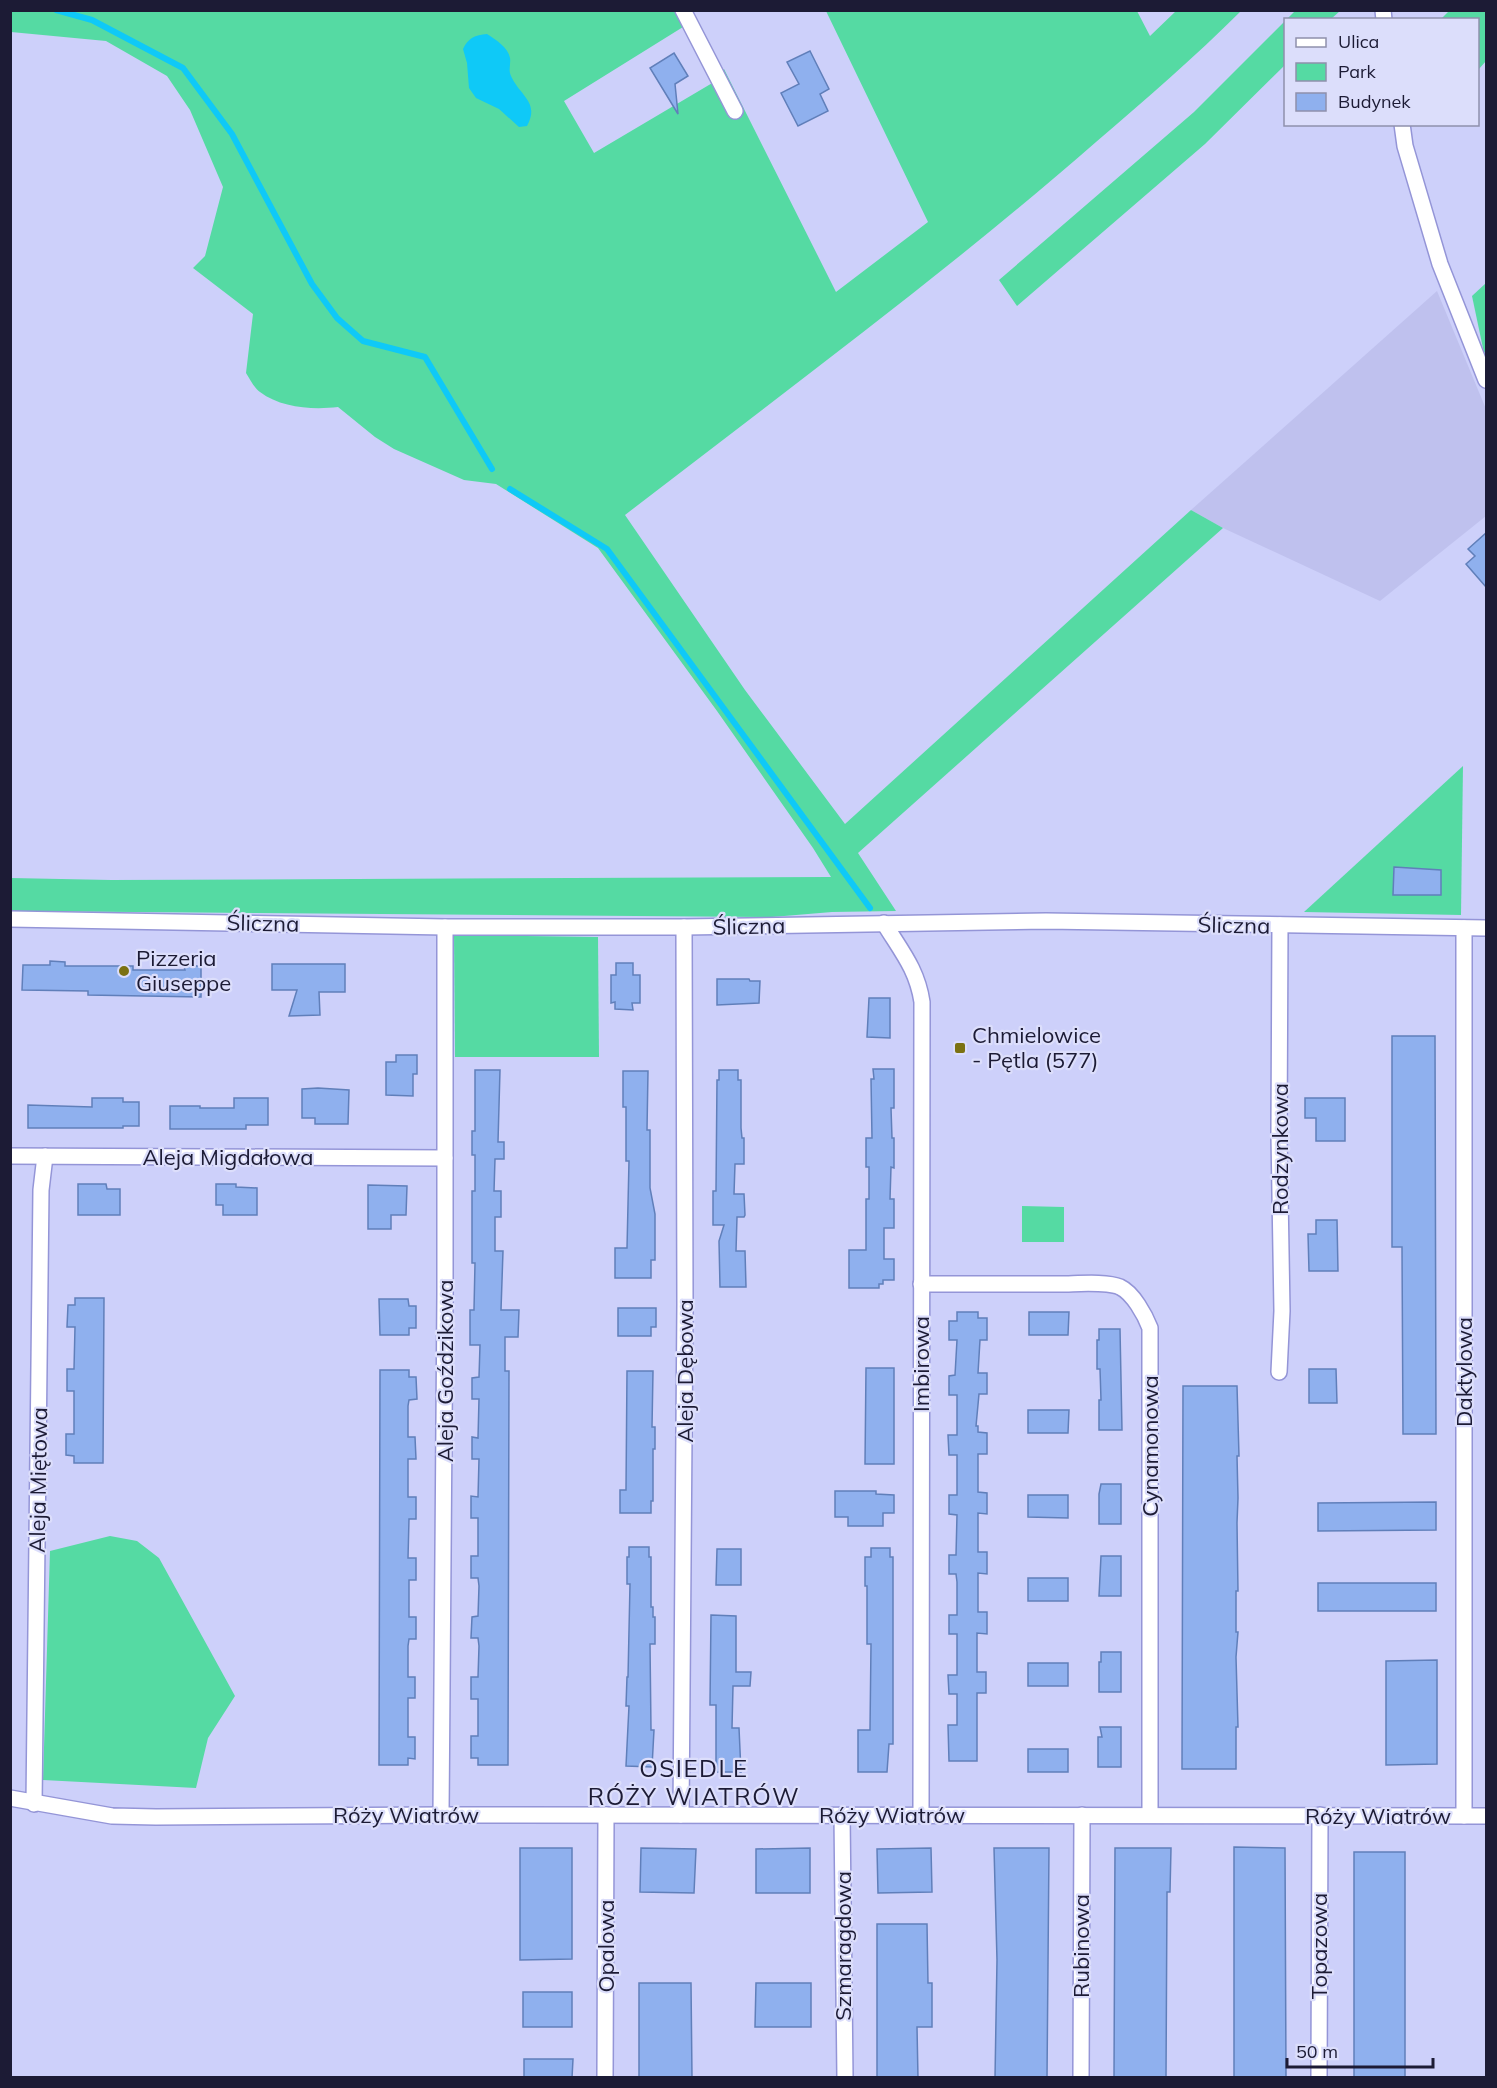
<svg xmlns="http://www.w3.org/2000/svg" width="1497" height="2088" viewBox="0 0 1497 2088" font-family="Mulish,sans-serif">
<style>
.built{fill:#bfc1ee}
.green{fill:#55daa3}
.water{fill:#0fc9f7}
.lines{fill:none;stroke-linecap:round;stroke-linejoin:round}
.stream{stroke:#0fc9f7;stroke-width:6}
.building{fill:#8fb0ee;stroke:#607fba;stroke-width:1.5}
.street-casing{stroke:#9495d7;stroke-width:18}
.street{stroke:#fff;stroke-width:15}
.poi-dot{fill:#7b7112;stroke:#dcdefb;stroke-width:2}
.labels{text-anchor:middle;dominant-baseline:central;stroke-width:4.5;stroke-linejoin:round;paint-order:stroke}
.street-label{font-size:22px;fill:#1c1b35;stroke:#dcdefb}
.poi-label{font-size:22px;fill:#1c1b35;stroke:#dcdefb;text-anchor:start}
.neighbourhood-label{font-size:24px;letter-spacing:1.5px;fill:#1c1b35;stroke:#dcdefb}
</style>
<rect width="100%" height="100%" fill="#cdd0fa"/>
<!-- built -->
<polygon class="built" points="1437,291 1486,409 1486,516 1380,601 1223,528 1191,510"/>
<!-- green -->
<g class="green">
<polygon points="1296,10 1340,10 1340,11 1331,19 1287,19"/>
<path d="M10 11H683V27L564 101 594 153 714 82 724 69 836 292 928 222 826 11H1137L1150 36 1176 11H1241C1195 57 1145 100 1096 142 945 274 784 392 625 515L745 690 845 824 1191 510 1223 528 858 853 896 911 832 912 772 917 11 911V878L111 880 831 877 813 848 717 711 598 548 496 484 464 480 394 449 375 437 338 407C313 410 281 408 260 392 254 388 250 379 246 373L253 314 193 268 205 256 223 187 190 110 167 76 106 41 11 32Z"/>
<polygon points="1449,11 1486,11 1486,61 1478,70 1478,20 1441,19"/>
<polygon points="1285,21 1285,65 1205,144 1017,306 999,280 1194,112"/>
<polygon points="1486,283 1486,351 1484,353 1472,296"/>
<polygon points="1463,766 1461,915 1304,912"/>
<polygon points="454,935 598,937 599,1057 455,1057"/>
<polygon points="1022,1206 1064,1207 1064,1242 1022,1242"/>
<polygon points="110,1536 137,1541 159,1558 235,1696 208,1738 196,1788 43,1780 50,1551"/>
</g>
<!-- water -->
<path class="water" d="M487 34C496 40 508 47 510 58 511 64 508 70 511 76 520 96 540 102 527 126L519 127 499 109 476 98 469 88 467 63 463 49C468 38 475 35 487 34Z"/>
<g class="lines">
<!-- stream -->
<g class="stream">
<polyline points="56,10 92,20 183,68 232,134 312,284 337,318 363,341 425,357 492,469"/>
<polyline points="510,489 607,549 870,908"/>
</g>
</g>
<!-- building -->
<g class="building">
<polygon points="810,51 829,89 820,94 828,111 798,126 781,93 799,84 787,62"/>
<polygon points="674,53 688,76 675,84 678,114 650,68"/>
<polygon points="1486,533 1486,587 1466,564 1475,556 1468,549"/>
<polygon points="1394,867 1441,870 1441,895 1393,895"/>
<polygon points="50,961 65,962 65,966 133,966 133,970 185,970 184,966 201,966 201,997 88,995 88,991 22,990 23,965 50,965"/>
<polygon points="616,963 633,963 633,975 640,975 640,1003 632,1003 633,1010 615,1009 615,1002 611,1003 611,975 616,975"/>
<polygon points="272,964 345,964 345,992 319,992 320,1015 289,1016 297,990 272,990"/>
<polygon points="717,979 749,979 750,981 760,981 759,1003 717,1005"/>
<polygon points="869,998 890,998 890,1038 867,1037"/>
<polygon points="1392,1036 1435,1036 1436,1434 1403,1434 1402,1247 1392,1247"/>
<polygon points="396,1055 417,1055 417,1074 413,1074 413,1096 386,1095 386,1062 396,1062"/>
<polygon points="873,1069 894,1069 894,1108 891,1108 892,1138 894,1138 894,1168 891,1167 890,1199 894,1199 894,1228 884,1228 884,1259 894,1259 894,1280 883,1280 883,1284 879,1284 879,1288 849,1288 849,1250 866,1250 866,1199 869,1199 869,1167 866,1167 866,1138 872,1138 871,1079 874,1079"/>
<polygon points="475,1070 500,1070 498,1142 504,1142 504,1159 495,1159 494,1191 501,1191 501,1217 495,1217 495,1251 503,1251 501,1310 519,1310 518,1337 505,1337 505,1371 509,1371 508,1765 478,1765 478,1758 471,1758 471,1736 478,1736 478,1699 471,1699 471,1677 478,1677 479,1646 478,1638 471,1638 472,1617 478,1616 479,1586 478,1578 471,1578 471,1556 478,1556 478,1518 471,1518 471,1496 478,1497 479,1459 472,1459 472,1437 478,1438 479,1399 472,1399 472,1378 479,1377 480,1345 470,1345 470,1310 474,1310 475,1263 472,1263 472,1191 475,1191 475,1155 472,1155 472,1131 475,1131"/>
<polygon points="719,1070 738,1070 738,1080 741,1080 741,1128 742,1138 744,1138 744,1164 735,1164 734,1194 744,1194 745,1215 744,1217 737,1217 736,1251 745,1251 746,1287 720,1287 719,1241 724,1225 713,1225 713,1191 716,1191 717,1080 719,1080"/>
<polygon points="623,1071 648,1071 647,1130 650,1130 650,1188 655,1214 655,1260 651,1260 651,1278 615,1278 615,1248 627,1248 629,1161 626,1161 626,1107 623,1107"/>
<polygon points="318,1088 349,1090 348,1124 315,1124 315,1118 302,1118 302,1089"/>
<polygon points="92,1098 123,1098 123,1102 139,1102 139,1126 123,1126 123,1128 28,1128 28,1105 92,1107"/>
<polygon points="234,1098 268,1098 268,1125 246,1125 246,1129 170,1129 170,1106 200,1106 200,1108 234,1108"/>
<polygon points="1305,1098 1345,1098 1345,1141 1316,1141 1316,1118 1305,1118"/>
<polygon points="78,1184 106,1184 107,1189 120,1189 120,1215 78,1215"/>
<polygon points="216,1184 236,1184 236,1187 257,1188 257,1215 223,1215 223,1205 216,1205"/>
<polygon points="368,1185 407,1186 406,1215 391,1215 391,1229 368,1229"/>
<polygon points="1316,1220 1337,1220 1338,1271 1309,1271 1308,1234 1316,1234"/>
<polygon points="75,1298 104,1298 103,1463 74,1463 74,1456 66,1455 66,1434 74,1434 74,1391 67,1391 67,1369 74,1369 75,1327 67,1327 68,1305 75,1305"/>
<polygon points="379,1299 408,1299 409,1306 416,1306 416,1328 409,1328 409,1335 380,1335"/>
<polygon points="618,1308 656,1308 656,1327 651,1327 651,1336 618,1336"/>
<polygon points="957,1312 978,1312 978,1318 987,1318 987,1340 980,1340 978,1373 987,1373 987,1394 979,1394 976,1426 978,1426 978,1432 987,1433 987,1454 978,1454 978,1492 987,1493 987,1514 978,1513 978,1552 987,1552 987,1574 978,1573 978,1612 987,1612 987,1634 977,1633 977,1672 986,1672 986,1693 977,1693 977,1761 949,1761 948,1725 957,1725 957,1694 949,1694 948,1675 957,1675 957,1634 949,1634 949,1615 957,1615 957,1582 956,1574 949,1574 949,1555 956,1555 957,1515 949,1514 949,1495 957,1495 957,1455 949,1455 948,1435 957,1435 957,1395 949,1395 949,1376 955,1375 957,1340 949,1340 949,1321 957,1321"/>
<polygon points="1029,1312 1069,1312 1068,1335 1029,1335"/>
<polygon points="1099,1329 1120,1329 1122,1430 1099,1430 1099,1400 1101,1400 1100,1369 1097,1369 1097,1340 1099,1340"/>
<polygon points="866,1368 894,1368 894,1464 865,1464"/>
<polygon points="1309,1369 1336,1369 1337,1403 1309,1403"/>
<polygon points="380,1370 409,1370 409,1377 416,1377 417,1399 409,1400 408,1406 408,1437 415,1437 416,1459 408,1459 408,1497 416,1497 416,1519 409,1519 408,1558 416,1558 416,1580 409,1580 409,1617 416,1617 416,1639 409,1639 408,1646 408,1677 415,1677 415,1698 408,1698 408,1737 415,1737 415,1759 408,1758 408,1765 379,1765"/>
<polygon points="627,1371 653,1371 652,1427 655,1427 655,1449 653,1449 653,1501 651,1501 651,1513 620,1513 620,1490 626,1490"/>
<polygon points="1183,1386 1237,1386 1239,1456 1237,1456 1238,1498 1237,1523 1238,1591 1236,1591 1236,1632 1238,1632 1236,1657 1238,1727 1236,1727 1236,1769 1182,1769"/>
<polygon points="1028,1410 1069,1410 1068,1433 1028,1433"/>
<polygon points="1101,1484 1121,1484 1121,1524 1099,1524 1099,1494"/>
<polygon points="835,1491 876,1491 876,1494 894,1495 894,1513 883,1513 883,1526 848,1526 848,1517 835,1517"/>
<polygon points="1028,1495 1068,1495 1068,1518 1028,1517"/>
<polygon points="1436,1502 1436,1530 1318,1531 1318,1503"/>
<polygon points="629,1547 649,1547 649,1557 651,1557 651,1607 653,1607 653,1617 655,1617 655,1644 650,1644 651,1730 654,1730 652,1767 626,1766 629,1706 626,1706 627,1677 628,1677 630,1584 627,1584 627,1557 629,1557"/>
<polygon points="871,1548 890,1548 890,1557 893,1557 893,1744 889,1744 887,1772 858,1772 858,1730 870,1730 871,1644 867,1644 867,1586 865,1586 865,1557 871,1557"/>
<polygon points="717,1549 741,1549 741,1585 716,1585"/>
<polygon points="1101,1556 1121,1556 1121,1596 1099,1596"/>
<rect x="1028" y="1578" width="40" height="23"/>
<rect x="1318" y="1583" width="118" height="28"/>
<polygon points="711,1615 736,1616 736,1672 751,1672 750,1686 733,1686 732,1728 739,1728 741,1772 716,1772 716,1705 710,1705"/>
<polygon points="1101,1652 1121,1652 1121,1692 1099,1692 1099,1662 1101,1662"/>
<polygon points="1437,1660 1437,1764 1386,1765 1386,1661"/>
<rect x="1028" y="1663" width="40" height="23"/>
<polygon points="1100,1727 1121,1727 1121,1767 1098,1767 1098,1737 1102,1737"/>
<rect x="1028" y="1749" width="40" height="23"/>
<polygon points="1234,1847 1285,1848 1286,2078 1234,2078"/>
<polygon points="520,1848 572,1848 572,1959 520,1960"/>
<polygon points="641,1848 696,1849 694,1893 640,1892"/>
<polygon points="810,1848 810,1893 756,1893 756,1849"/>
<polygon points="931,1848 932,1892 878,1893 877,1849"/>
<polygon points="994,1848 1049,1848 1047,2078 995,2078 997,1960"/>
<polygon points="1115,1848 1171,1848 1170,1892 1167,1892 1166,2078 1114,2078"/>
<rect x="1354" y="1852" width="51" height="226"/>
<polygon points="877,1924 927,1924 928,1983 932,1983 932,2027 917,2027 918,2078 877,2078"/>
<polygon points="639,1983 691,1983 692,2078 639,2078"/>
<polygon points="756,1983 811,1983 811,2027 755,2027"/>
<rect x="523" y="1992" width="49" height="35"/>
<polygon points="524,2059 573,2059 572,2078 524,2078"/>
</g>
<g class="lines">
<!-- street casing -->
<g class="street-casing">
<g id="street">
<polyline points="683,10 735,111"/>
<polyline points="1383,10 1384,20"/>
<polyline points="1402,124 1405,146 1440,264 1486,380"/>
<polyline points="10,919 445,927 684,927 1046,921 1486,928"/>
<path d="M884 923C901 951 917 969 922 1002L921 1815"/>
<polyline points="10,1156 445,1158"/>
<path d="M921 1284C967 1284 1014 1284 1060 1284 1076 1284 1106 1281 1120 1287 1133 1293 1145 1315 1150 1328V1815"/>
<polyline points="1279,1372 1282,1311 1279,1135 1280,925"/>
<polyline points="10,1798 112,1816 156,1817 441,1815 1486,1816"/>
<polyline points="34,1804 41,1190 45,1156"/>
<polyline points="441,1815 445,1294 445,927"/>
<polyline points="681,1815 685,1304 684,927"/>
<polyline points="842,1815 845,2078"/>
<polyline points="1464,1816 1464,928"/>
<polyline points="605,2078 606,1815"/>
<polyline points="1081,2078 1082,1815"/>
<polyline points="1319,2078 1320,1815"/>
</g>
</g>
<!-- street -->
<use href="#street" class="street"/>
</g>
<!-- markers -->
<g class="poi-dot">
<circle cx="124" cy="971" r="6"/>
<rect x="954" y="1042" width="12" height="12" rx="3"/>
</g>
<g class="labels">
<!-- street labels -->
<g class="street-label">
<text transform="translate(263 923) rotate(1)">Śliczna</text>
<text transform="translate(1234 925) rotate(1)">Śliczna</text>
<text transform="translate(749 926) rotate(-1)">Śliczna</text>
<text transform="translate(1280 1149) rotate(-90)">Rodzynkowa</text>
<text x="228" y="1157">Aleja Migdałowa</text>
<text transform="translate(921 1364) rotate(-90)">Imbirowa</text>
<text transform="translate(445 1371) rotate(-90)">Aleja Goździkowa</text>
<text transform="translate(685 1371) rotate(-90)">Aleja Dębowa</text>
<text transform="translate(1464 1372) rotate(-90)">Daktylowa</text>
<text transform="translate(1150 1446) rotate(-90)">Cynamonowa</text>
<text transform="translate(38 1480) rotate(-89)">Aleja Miętowa</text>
<text x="406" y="1815">Róży Wiatrów</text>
<text x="892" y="1815">Róży Wiatrów</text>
<text x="1378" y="1816">Róży Wiatrów</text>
<text transform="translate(606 1946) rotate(-90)">Opalowa</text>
<text transform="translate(843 1946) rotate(-90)">Szmaragdowa</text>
<text transform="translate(1081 1946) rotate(-90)">Rubinowa</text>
<text transform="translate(1319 1946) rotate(-90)">Topazowa</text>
</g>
<!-- poi labels -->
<g class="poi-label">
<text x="136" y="958">Pizzeria<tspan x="136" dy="25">Giuseppe</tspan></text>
<text x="972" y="1035">Chmielowice<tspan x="972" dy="25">- Pętla (577)</tspan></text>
</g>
<!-- neighbourhood labels -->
<g class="neighbourhood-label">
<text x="694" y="1768">OSIEDLE<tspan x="694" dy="28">RÓŻY WIATRÓW</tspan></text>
</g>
</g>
<!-- border -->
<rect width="1497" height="2088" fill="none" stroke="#1c1b35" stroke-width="24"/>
<!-- legend -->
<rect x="1284" y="18" width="195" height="108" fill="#dcdefb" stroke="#8f90ac" stroke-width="1.5"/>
<rect x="1296" y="38" width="30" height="9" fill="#ffffff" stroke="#8f90ac" stroke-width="1.5"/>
<text x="1338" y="48" font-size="18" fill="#1c1b35">Ulica</text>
<rect x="1296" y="63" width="30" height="18" fill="#55daa3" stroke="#8f90ac" stroke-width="1.5"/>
<text x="1338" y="78" font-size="18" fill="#1c1b35">Park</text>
<rect x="1296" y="93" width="30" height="18" fill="#8fb0ee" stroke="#8f90ac" stroke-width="1.5"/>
<text x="1338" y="108" font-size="18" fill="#1c1b35">Budynek</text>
<!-- scale -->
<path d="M1287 2058v9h146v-9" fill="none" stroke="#1c1b35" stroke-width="3"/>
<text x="1296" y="2058" font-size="18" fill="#1c1b35" stroke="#dcdefb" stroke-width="4.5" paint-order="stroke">50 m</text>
</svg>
